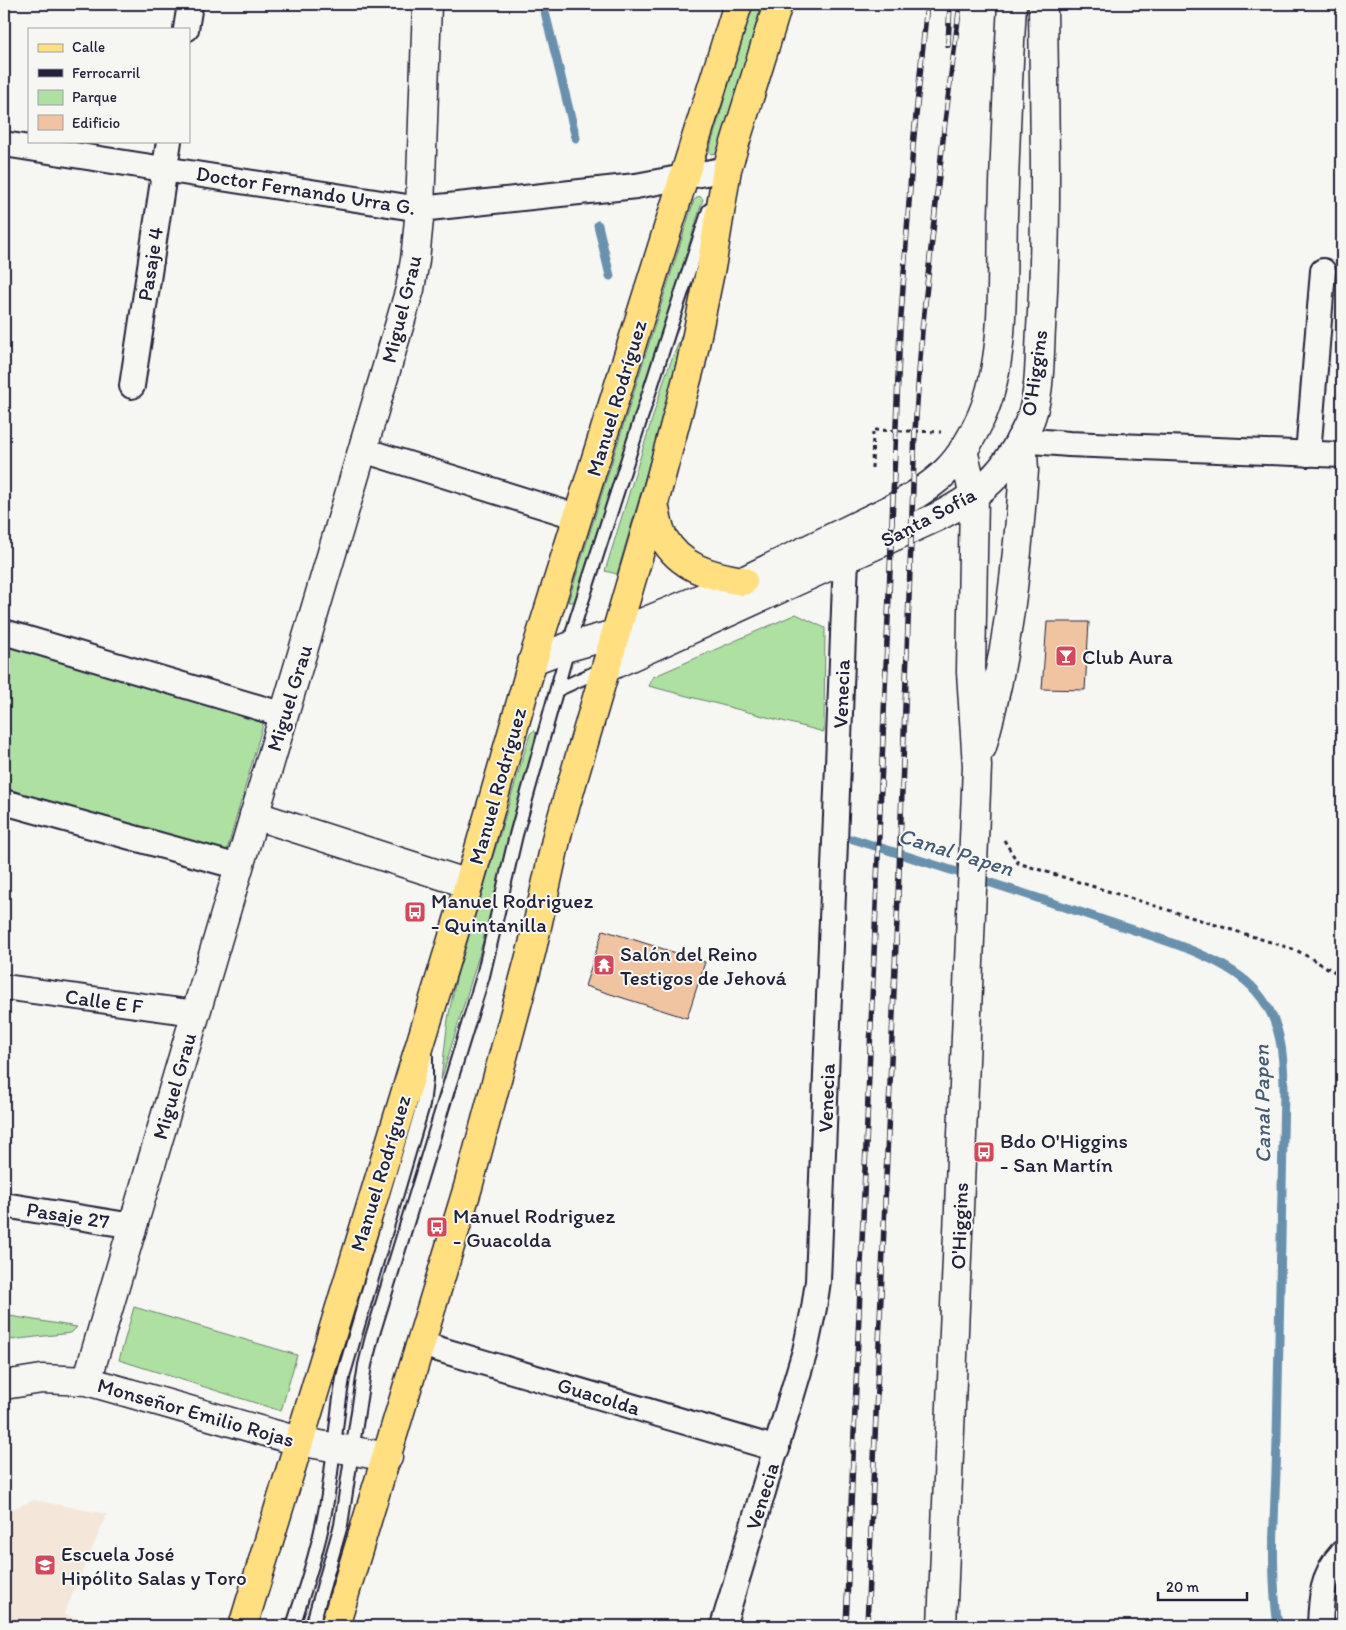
<svg xmlns="http://www.w3.org/2000/svg" width="1346" height="1630" viewBox="0 0 1346 1630" font-family="Itim,sans-serif">
<style>
.built{fill:#f4e7da}
.green{fill:#aee0a1;stroke:#68816e}
.lines{fill:none;stroke-linecap:round;stroke-linejoin:round}
.stream{stroke:#6991ae;stroke-width:9}
.building{fill:#f1c4a1;stroke:#22223b}
.lane-casing{stroke:#22223b;stroke-width:16}
.street-casing{stroke:#22223b;stroke-width:28}
.secondary-casing{stroke:#22223b;stroke-width:31}
.primary-casing{stroke:#22223b;stroke-width:31}
.path{stroke:#22223b;stroke-width:3;stroke-dasharray:4 4;stroke-linecap:butt}
.lane{stroke:#f6f6f2;stroke-width:12}
.street{stroke:#f6f6f2;stroke-width:24}
.secondary{stroke:#f6f6f2;stroke-width:28}
.primary{stroke:#ffdf80;stroke-width:28}
.rail-casing{stroke:#22223b;stroke-width:5.5}
.rail{stroke:#f6f6f2;stroke-width:4;stroke-dasharray:11;stroke-linecap:butt}
.labels{text-anchor:middle;dominant-baseline:central;stroke-width:4;stroke-linejoin:round;paint-order:stroke}
.street-label{font-size:21px;fill:#22223b;stroke:#f6f6f2}
.poi-label{font-size:21px;fill:#22223b;stroke:#f6f6f2;text-anchor:start}
.water-label{font-size:22px;font-style:italic;fill:#455a74;stroke:#f6f6f2}
</style>
<rect width="100%" height="100%" fill="#f6f6f2"/>
<filter id="ink" filterUnits="userSpaceOnUse"><feTurbulence type="fractalNoise" baseFrequency=".02" numOctaves="2"/><feDisplacementMap in="SourceGraphic" scale="10" xChannelSelector="R" yChannelSelector="G"/><feConvolveMatrix kernelMatrix="1 2 1 2 8 2 1 2 1" color-interpolation-filters="sRGB"/></filter>
<g filter="url(#ink)">
<!-- built -->
<polygon class="built" points="34,1500 107,1514 64,1614 101,1626 4,1626 4,1512"/>
<!-- green -->
<g class="green">
<polygon points="753,4 762,4 720,145 716,153 711,154 709,151"/>
<polygon points="699,196 703,199 580,602 568,602 694,200"/>
<polygon points="681,337 679,355 671,389 617,574 605,571 666,374"/>
<polygon points="796,614 825,628 824,732 649,686 653,677"/>
<polygon points="4,641 266,714 221,871 4,808"/>
<polygon points="534,730 537,736 480,952 441,1080 448,1019 456,979 530,734"/>
<polygon points="134,1307 297,1355 281,1411 119,1360"/>
<polygon points="4,1315 77,1327 71,1333 10,1340 4,1343"/>
</g>
<g class="lines">
<!-- stream -->
<g class="stream">
<polyline points="543,4 576,138"/>
<polyline points="598,225 610,276"/>
<path d="M853 839C938 866 1022 892 1106 921 1150 936 1225 955 1256 991 1281 1019 1284 1054 1284 1090 1282 1206 1280 1322 1277 1438 1276 1500 1269 1564 1278 1626"/>
</g>
</g>
<!-- building -->
<g class="building">
<polygon points="1047,622 1089,622 1085,690 1042,689"/>
<polygon points="603,930 705,962 687,1018 585,986"/>
</g>
<g class="lines">
<!-- lane casing -->
<g class="lane-casing">
<g id="lane">
<polyline points="557,690 605,668"/>
<path d="M293 1626C306 1585 320 1544 327 1501 334 1459 336 1415 344 1373L423 1105 426 1080V1056"/>
<polyline points="312,1626 341,1525 365,1365 372,1337 483,976 516,835 576,620 669,331 709,210"/>
</g>
</g>
<!-- street casing -->
<g class="street-casing">
<g id="street">
<polyline points="186,29 190,4"/>
<polyline points="4,144 420,209 636,186 727,169"/>
<polyline points="132,386 169,141"/>
<polyline points="1020,440 1069,444 1342,455"/>
<polyline points="363,450 578,517"/>
<polyline points="1308,454 1323,271"/>
<polyline points="4,632 284,715"/>
<polyline points="4,802 239,867"/>
<polyline points="4,987 195,1013"/>
<polyline points="4,1205 133,1226"/>
<polyline points="421,1344 777,1449"/>
<polyline points="723,1626 805,1351 814,1308 818,1281 846,558"/>
<path d="M1320 1626C1321 1599 1322 1574 1342 1553"/>
</g>
</g>
<!-- secondary casing -->
<g class="secondary-casing">
<g id="secondary">
<path d="M533 660 568 647 615 634 743 581 893 508C939 483 961 464 982 415 1007 357 1001 278 1003 216 1005 145 1008 75 1012 4"/>
<path d="M606 668 937 517C982 494 1006 473 1028 425 1041 397 1039 360 1041 329 1048 221 1044 112 1043 4"/>
<path d="M982 747C1008 654 1017 566 1024 470L1023 454 1020 440"/>
<polyline points="254,815 469,884"/>
<polyline points="87,1381 410,289 415,260 420,209 427,4"/>
<polyline points="4,1385 42,1379 87,1381 298,1441 388,1457"/>
<polyline points="942,1626 977,766 971,672 974,496 963,450"/>
</g>
</g>
<!-- primary casing -->
<g class="primary-casing">
<g id="primary">
<path d="M654 503C656 514 658 526 663 537 680 568 711 576 743 581"/>
<polyline points="243,1626 469,884 533,660 738,4"/>
<polyline points="335,1626 468,1187 532,949 558,831 654,503 691,364 712,262 727,169 778,4"/>
</g>
</g>
<!-- path -->
<g class="path">
<polyline points="872,468 873,430 941,432"/>
<polyline points="1004,840 1018,863 1296,950 1342,976"/>
</g>
<!-- lane -->
<use href="#lane" class="lane"/>
<!-- street -->
<use href="#street" class="street"/>
<!-- secondary -->
<use href="#secondary" class="secondary"/>
<!-- primary -->
<use href="#primary" class="primary"/>
<!-- rail casing -->
<g class="rail-casing">
<g id="rail">
<polyline points="948,45 950,4"/>
<polyline points="846,1626 900,330 913,146 927,4"/>
<polyline points="867,1626 899,873 915,431 922,331 944,130 960,4"/>
</g>
</g>
<!-- rail -->
<use href="#rail" class="rail"/>
</g>
</g>
<!-- icons -->
<defs>
<g id="bar-square" transform="scale(1.125)"><rect x="-9" y="-9" width="18" height="18" rx="4" fill="#d1495b" stroke="#f6f6f2"/><path d="M-6-5H6L.8 .8V4.5H3.5V6h-7V4.5H-.8V.8Z" fill="#fff"/></g>
<g id="bus-square" transform="scale(1.125)"><rect x="-9" y="-9" width="18" height="18" rx="4" fill="#d1495b" stroke="#f6f6f2"/><path d="M-5-6H5V4H4V6H2V4H-2V6H-4V4H-5ZM-3.5-4V0h7V-4ZM-3.5 1.2v1.5H-2V1.2ZM2 1.2v1.5H3.5V1.2Z" fill="#fff"/></g>
<g id="temple-square" transform="scale(1.125)"><rect x="-9" y="-9" width="18" height="18" rx="4" fill="#d1495b" stroke="#f6f6f2"/><path d="M0-6L5-2H3V0L6.5 2.5H4V6H1.5V3h-3V6H-4V2.5H-6.5L-3 0V-2H-5Z" fill="#fff"/></g>
<g id="school-square" transform="scale(1.125)"><rect x="-9" y="-9" width="18" height="18" rx="4" fill="#d1495b" stroke="#f6f6f2"/><path d="M0-5L7-2L0 1L-7-2ZM-4 1L0 2.5L4 1V4Q0 6-4 4Z" fill="#fff"/></g>
</defs>
<g fill-rule="evenodd">
<use href="#bar-square" x="1066" y="656"/>
<use href="#bus-square" x="415" y="912"/>
<use href="#temple-square" x="604" y="965"/>
<use href="#bus-square" x="984" y="1152"/>
<use href="#bus-square" x="437" y="1227"/>
<use href="#school-square" x="45" y="1565"/>
</g>
<g class="labels">
<!-- street labels -->
<g class="street-label">
<text transform="translate(306 190) rotate(9)">Doctor Fernando Urra G.</text>
<text transform="translate(150 264) rotate(-81)">Pasaje 4</text>
<text transform="translate(401 309) rotate(-76)">Miguel Grau</text>
<text transform="translate(1034 373) rotate(-82)">O'Higgins</text>
<text transform="translate(616 398) rotate(-73)">Manuel Rodríguez</text>
<text transform="translate(928 517) rotate(-28)">Santa Sofía</text>
<text transform="translate(841 694) rotate(-88)">Venecia</text>
<text transform="translate(289 698) rotate(-73)">Miguel Grau</text>
<text transform="translate(497 786) rotate(-74)">Manuel Rodríguez</text>
<text transform="translate(104 1001) rotate(8)">Calle E F</text>
<text transform="translate(174 1086) rotate(-74)">Miguel Grau</text>
<text transform="translate(826 1098) rotate(-88)">Venecia</text>
<text transform="translate(380 1173) rotate(-73)">Manuel Rodríguez</text>
<text transform="translate(68 1215) rotate(9)">Pasaje 27</text>
<text transform="translate(959 1226) rotate(-88)">O'Higgins</text>
<text transform="translate(599 1396) rotate(17)">Guacolda</text>
<text transform="translate(196 1412) rotate(16)">Monseñor Emilio Rojas</text>
<text transform="translate(762 1496) rotate(-73)">Venecia</text>
</g>
<!-- poi labels -->
<g class="poi-label">
<text x="1082" y="656">Club Aura</text>
<text x="431" y="900">Manuel Rodriguez<tspan x="431" dy="24">- Quintanilla</tspan></text>
<text x="620" y="953">Salón del Reino<tspan x="620" dy="24">Testigos de Jehová</tspan></text>
<text x="1000" y="1140">Bdo O'Higgins<tspan x="1000" dy="24">- San Martín</tspan></text>
<text x="453" y="1215">Manuel Rodriguez<tspan x="453" dy="24">- Guacolda</tspan></text>
<text x="61" y="1553">Escuela José<tspan x="61" dy="24">Hipólito Salas y Toro</tspan></text>
</g>
<!-- water labels -->
<g class="water-label">
<text transform="translate(956 852) rotate(17)">Canal Papen</text>
<text transform="translate(1262 1104) rotate(-91)">Canal Papen</text>
</g>
</g>
<!-- margin -->
<rect width="1346" height="1630" fill="none" stroke="#f6f6f2" stroke-width="20"/>
<rect x="10" y="10" width="1326" height="1610" fill="none" stroke="#22223b" stroke-width="2" filter="url(#ink)"/>
<!-- legend -->
<rect x="28" y="28" width="162" height="115" fill="#f6f6f2" stroke="#a1a1a9"/>
<rect x="38" y="44" width="25" height="8" fill="#ffdf80" stroke="#a1a1a9"/>
<text x="72" y="52" font-size="15" fill="#22223b">Calle</text>
<rect x="38" y="69" width="25" height="8" fill="#22223b" stroke="#a1a1a9"/>
<text x="72" y="78" font-size="15" fill="#22223b">Ferrocarril</text>
<rect x="38" y="90" width="25" height="15" fill="#aee0a1" stroke="#a1a1a9"/>
<text x="72" y="102" font-size="15" fill="#22223b">Parque</text>
<rect x="38" y="115" width="25" height="15" fill="#f1c4a1" stroke="#a1a1a9"/>
<text x="72" y="128" font-size="15" fill="#22223b">Edificio</text>
<!-- scale -->
<path d="M1158 1592v8h89v-8" fill="none" stroke="#22223b" stroke-width="2.5"/>
<text x="1166" y="1592" font-size="15" fill="#22223b" stroke="#f6f6f2" stroke-width="4" paint-order="stroke">20 m</text>
</svg>
